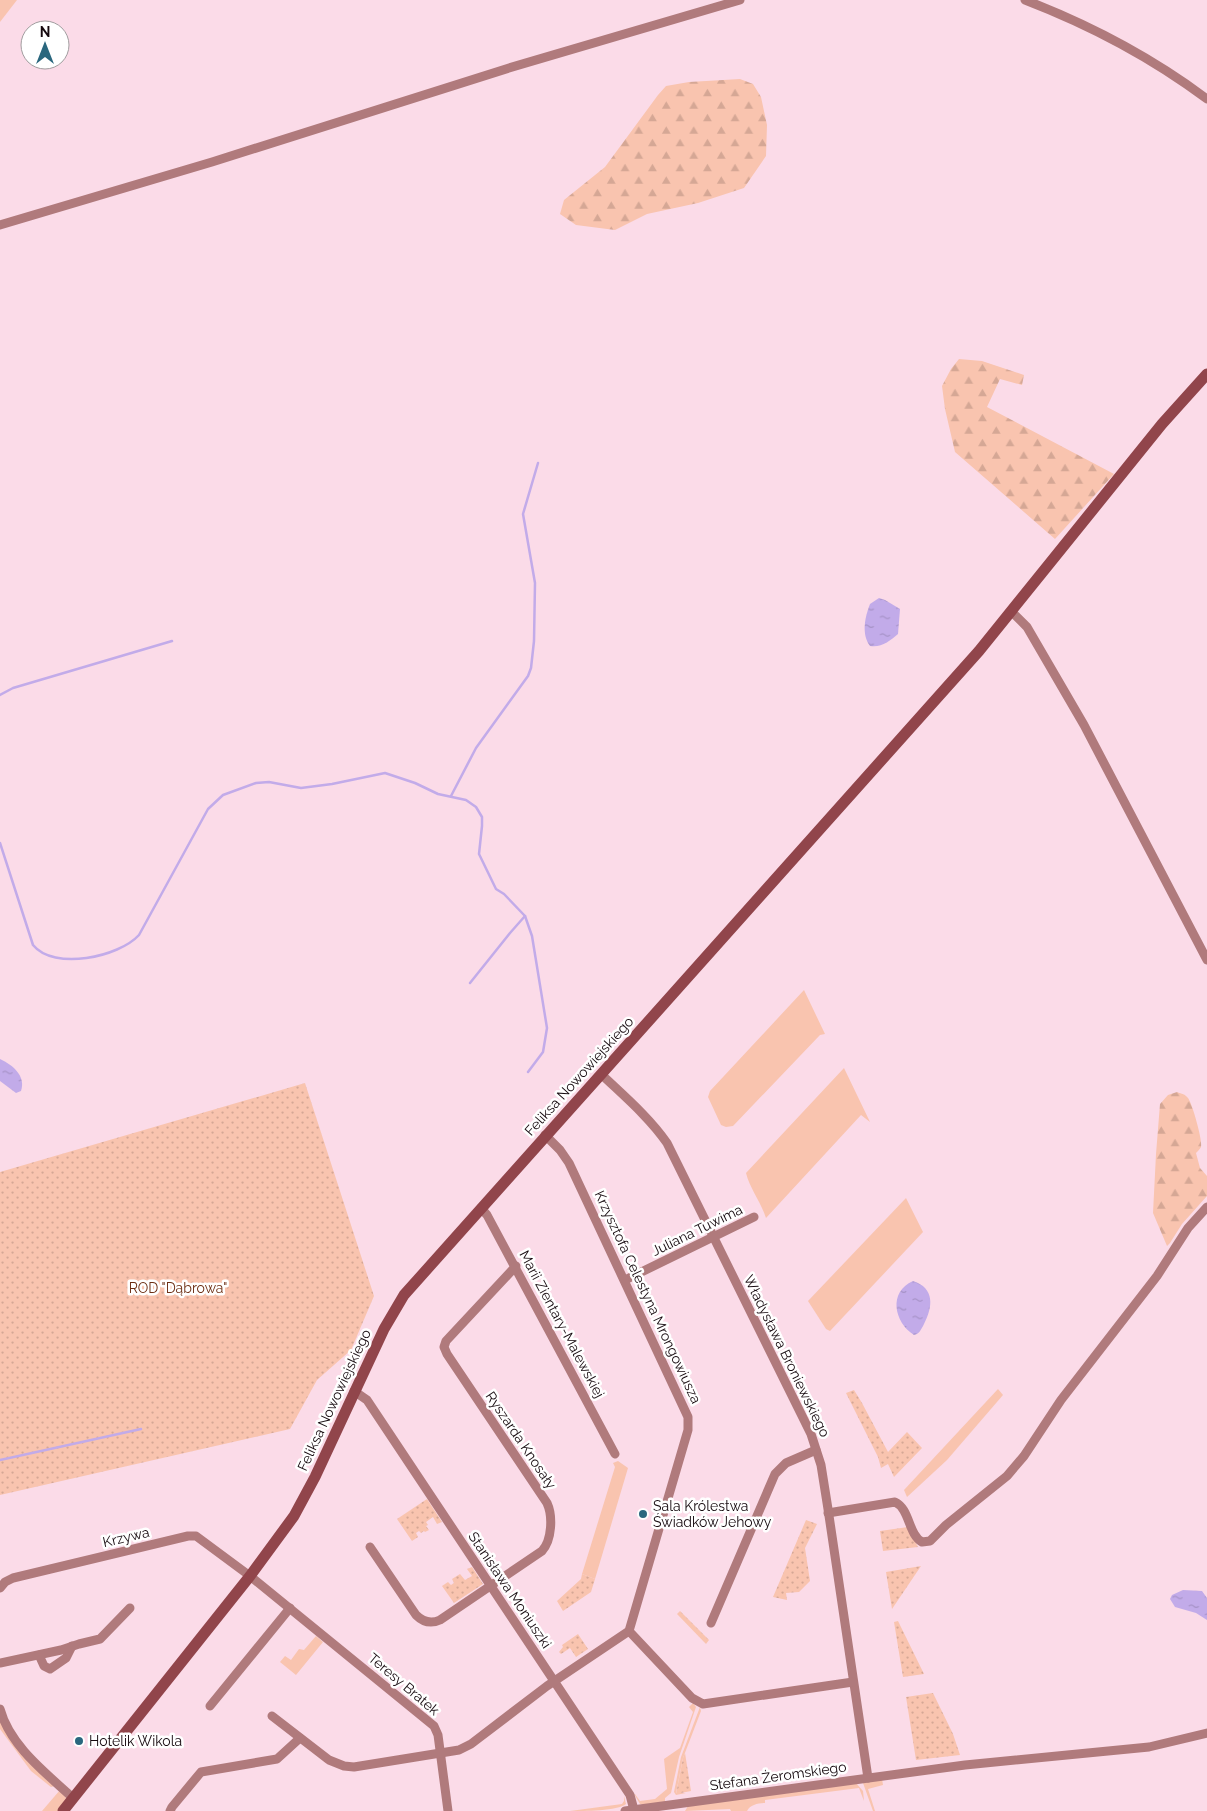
<svg xmlns="http://www.w3.org/2000/svg" width="1207" height="1811" viewBox="0 0 1207 1811" font-family="Raleway,sans-serif">
<style>
.grass{fill:#f9c4af}
.forest{fill:url(#forest-firs)}
.park{fill:url(#park-dots)}
.water{fill:url(#water-ripples)}
.lines{fill:none;stroke-linecap:round;stroke-linejoin:round}
.stream{stroke:#c2abe9;stroke-width:2.5}
.street{stroke:#b07a7c;stroke-width:9}
.secondary{stroke:#91454b;stroke-width:11}
.poi-dot{fill:#2a677e;stroke:#fff;stroke-width:2}
.labels{text-anchor:middle;dominant-baseline:central;stroke-width:5;stroke-linejoin:round;paint-order:stroke}
.street-label{font-size:14px;fill:#15090e;stroke:#fff}
.park-label{font-size:14px;fill:#6d2f14;stroke:#fff}
.poi-label{font-size:14px;fill:#15090e;stroke:#fff;text-anchor:start}
</style>
<defs>
<pattern id="forest-firs" width="22" height="20" patternUnits="userSpaceOnUse" patternTransform="scale(1.25)"><rect width="22" height="20" fill="#f9c4af"/><path d="M5 1l3.5 6h-7zM16 11l3.5 6h-7z" fill="#d5a795"/></pattern>
<pattern id="park-dots" width="8" height="8" patternUnits="userSpaceOnUse" patternTransform="scale(1.25)"><rect width="8" height="8" fill="#f9c4af"/><path d="M2 2h.1M6 6h.1" fill="none" stroke="#d5a795" stroke-width="1.8" stroke-linecap="round"/></pattern>
<pattern id="water-ripples" width="26" height="14" patternUnits="userSpaceOnUse" patternTransform="scale(1.25)"><rect width="26" height="14" fill="#c2abe9"/><path d="M2 4q2-2 4 0t4 0M15 11q2-2 4 0t4 0" fill="none" stroke="#a692c7"/></pattern>
</defs>
<rect width="100%" height="100%" fill="#fbdbe8"/>
<!-- grass -->
<g class="grass">
<polygon points="0,0 17,0 0,22"/>
<polygon points="804,990 825,1034 820,1035 733,1126 726,1127 721,1125 708,1097 710,1091"/>
<path d="M844 1068 870 1122 861 1115 766 1218C761 1202 750 1189 746 1173Z"/>
<polygon points="906,1198 923,1232 830,1331 826,1329 808,1301"/>
<polygon points="998,1389 1003,1395 947,1460 907,1497 904,1490"/>
<polygon points="618,1461 628,1468 595,1579 582,1574 615,1467 613,1463"/>
<polygon points="316,1636 323,1642 296,1675 280,1662 285,1656 291,1660 299,1649 304,1650"/>
<polygon points="693,1703 696,1707 679,1757 671,1793 665,1798 665,1802 644,1805 640,1804 634,1794 635,1794 640,1801 655,1799 667,1789 664,1759 680,1748 693,1712 689,1707"/>
<polygon points="700,1707 701,1711 683,1758 676,1793 686,1793 676,1795 674,1792 681,1757"/>
<polygon points="0,1719 55,1786 51,1787 31,1771 0,1729"/>
<path d="M595 1752 624 1796 626 1804C618 1811 584 1811 570 1811L622 1804 624 1801V1796Z"/>
<polygon points="882,1779 883,1785 868,1789 875,1811 873,1811 863,1783"/>
<path d="M856 1783 863 1791 864 1801 859 1788 765 1800V1803C758 1803 750 1805 747 1811H731L730 1809 685 1811 688 1806Z"/>
<polygon points="60,1790 65,1796 67,1801 58,1811 42,1811"/>
</g>
<!-- forest -->
<g class="forest">
<polygon points="740,79 753,84 761,97 767,125 766,156 744,188 698,203 647,214 615,230 576,225 560,214 564,200 605,167 658,95 666,86 689,82"/>
<polygon points="959,359 982,361 1024,375 1022,385 1000,379 987,407 1114,474 1055,539 955,452 945,409 942,386 951,369"/>
<path d="M1177 1092C1182 1094 1185 1094 1188 1098 1192 1103 1203 1141 1201 1147 1200 1149 1198 1151 1196 1153L1200 1168 1207 1176V1196L1182 1224 1170 1243 1167 1246 1153 1213 1156 1154 1160 1104 1168 1095Z"/>
</g>
<!-- park -->
<g class="park">
<polygon points="305,1083 374,1296 351,1350 317,1380 290,1429 0,1495 0,1172"/>
<polygon points="854,1390 862,1403 888,1452 907,1432 922,1448 894,1477 888,1464 881,1468 878,1457 846,1393"/>
<polygon points="427,1499 442,1522 437,1524 433,1517 426,1522 428,1525 426,1526 429,1530 425,1532 424,1531 421,1533 419,1531 416,1533 418,1537 412,1541 397,1519"/>
<polygon points="806,1520 817,1524 805,1548 810,1581 799,1592 786,1593 787,1600 773,1597"/>
<polygon points="908,1527 918,1547 883,1551 880,1531"/>
<polygon points="921,1566 892,1609 886,1572"/>
<polygon points="472,1567 483,1584 454,1603 442,1586 448,1582 451,1585 454,1583 452,1579 460,1574 465,1580 472,1576 467,1569"/>
<polygon points="582,1574 595,1579 591,1592 563,1611 557,1601 581,1579"/>
<polygon points="680,1611 709,1640 706,1644 677,1614"/>
<polygon points="898,1621 924,1674 903,1677 894,1622"/>
<polygon points="578,1634 588,1649 576,1657 570,1648 561,1654 559,1652 563,1647 562,1645"/>
<polygon points="933,1693 953,1734 960,1755 916,1760 906,1697"/>
<polygon points="685,1753 691,1791 676,1794 683,1758"/>
</g>
<!-- water -->
<g class="water">
<path d="M879 598 885 600 900 609 898 634C890 641 881 648 870 646 861 634 865 617 870 604Z"/>
<path d="M0 1059C13 1065 26 1076 21 1091L16 1093 0 1081Z"/>
<path d="M913 1281C935 1288 933 1307 924 1324 921 1330 919 1334 914 1335 894 1322 888 1292 913 1281Z"/>
<polygon points="1183,1590 1202,1591 1207,1598 1207,1620 1196,1613 1175,1607 1170,1599 1172,1595"/>
</g>
<g class="lines">
<!-- stream -->
<g class="stream">
<polyline points="0,695 13,688 172,641"/>
<polyline points="451,796 476,748 528,676 531,668 534,641 535,583 523,514 538,463"/>
<path d="M0 843 33 945C54 971 119 957 139 935L208 809 223 795 256 783 269 782 301 788 332 784 385 773 415 783 438 794 466 800 476 807 482 817V826L479 854 496 889 504 894 525 916 532 936 547 1028 543 1052 528 1072"/>
<polyline points="470,983 510,933 525,916"/>
<polyline points="0,1460 141,1429"/>
</g>
<!-- street -->
<g class="street">
<path d="M1025 0C1090 25 1151 57 1207 99"/>
<polyline points="0,225 212,162 509,68 740,0"/>
<polyline points="1012,612 1027,627 1084,725 1207,960"/>
<path d="M601 1074C624 1096 649 1117 667 1143L811 1434 821 1465 828 1509 868 1778"/>
<polyline points="481,1208 487,1215 615,1454"/>
<polyline points="625,1280 754,1217"/>
<polyline points="354,1391 367,1400 630,1795 634,1810"/>
<path d="M828 1513 895 1502C910 1509 908 1534 922 1542L930 1541 946 1525 1007 1476 1024 1456 1061 1400 1157 1276 1188 1228 1207 1207"/>
<path d="M370 1547 416 1615C423 1622 431 1624 440 1620L542 1551C552 1540 553 1516 547 1503L447 1354 444 1347 446 1341 516 1266"/>
<polyline points="0,1588 5,1582 13,1578 188,1536 196,1536 250,1576 434,1726 438,1735 448,1811"/>
<polyline points="711,1623 775,1474 786,1463 816,1450"/>
<polyline points="629,1631 692,1698 703,1704 853,1682"/>
<polyline points="39,1655 44,1666 50,1669 66,1658 72,1646"/>
<polyline points="0,1663 61,1650 79,1644 100,1639 130,1608"/>
<polyline points="210,1706 290,1608"/>
<path d="M0 1709C10 1746 46 1773 73 1798"/>
<polyline points="272,1716 329,1760 344,1766 354,1767 459,1750 471,1744 547,1686 629,1631 688,1430 688,1417 569,1163 560,1150 545,1135"/>
<polyline points="170,1811 172,1807 201,1772 277,1759 300,1738"/>
<polyline points="625,1811 965,1765 1149,1747 1207,1733"/>
</g>
<!-- secondary -->
<polyline class="secondary" points="63,1811 250,1576 294,1516 315,1477 384,1329 404,1295 979,651 1162,424 1207,374"/>
</g>
<!-- markers -->
<g class="poi-dot">
<circle cx="643" cy="1514" r="5"/>
<circle cx="79" cy="1741" r="5"/>
</g>
<g class="labels">
<!-- street labels -->
<g class="street-label">
<text transform="translate(579 1076) rotate(-48)">Feliksa Nowowiejskiego</text>
<text transform="translate(697 1230) rotate(-26)">Juliana Tuwima</text>
<text transform="translate(648 1297) rotate(65)">Krzysztofa Celestyna Mrongowiusza</text>
<text transform="translate(562 1324) rotate(62)">Marii Zientary-Malewskiej</text>
<text transform="translate(787 1356) rotate(64)">Władysława Broniewskiego</text>
<text transform="translate(334 1400) rotate(-65)">Feliksa Nowowiejskiego</text>
<text transform="translate(521 1440) rotate(56)">Ryszarda Knosały</text>
<text transform="translate(126 1537) rotate(-13)">Krzywa</text>
<text transform="translate(510 1590) rotate(56)">Stanisława Moniuszki</text>
<text transform="translate(404 1684) rotate(40)">Teresy Bratek</text>
<text transform="translate(778 1776) rotate(-8)">Stefana Żeromskiego</text>
</g>
<!-- park labels -->
<g class="park-label">
<text x="178" y="1288">ROD "Dąbrowa"</text>
</g>
<!-- poi labels -->
<g class="poi-label">
<text x="653" y="1506">Sala Królestwa<tspan x="653" dy="16">Świadków Jehowy</tspan></text>
<text x="89" y="1741">Hotelik Wikola</text>
</g>
</g>
<!-- north arrow -->
<g transform="translate(45 45)"><circle r="24" fill="#ffffff" stroke="#a19d9f"/>
<path d="M0-4L9 19L0 12L-9 19Z" fill="#2a677e"/>
<text y="-8" font-size="14" font-weight="bold" text-anchor="middle" fill="#15090e">N</text>
</g>
</svg>
